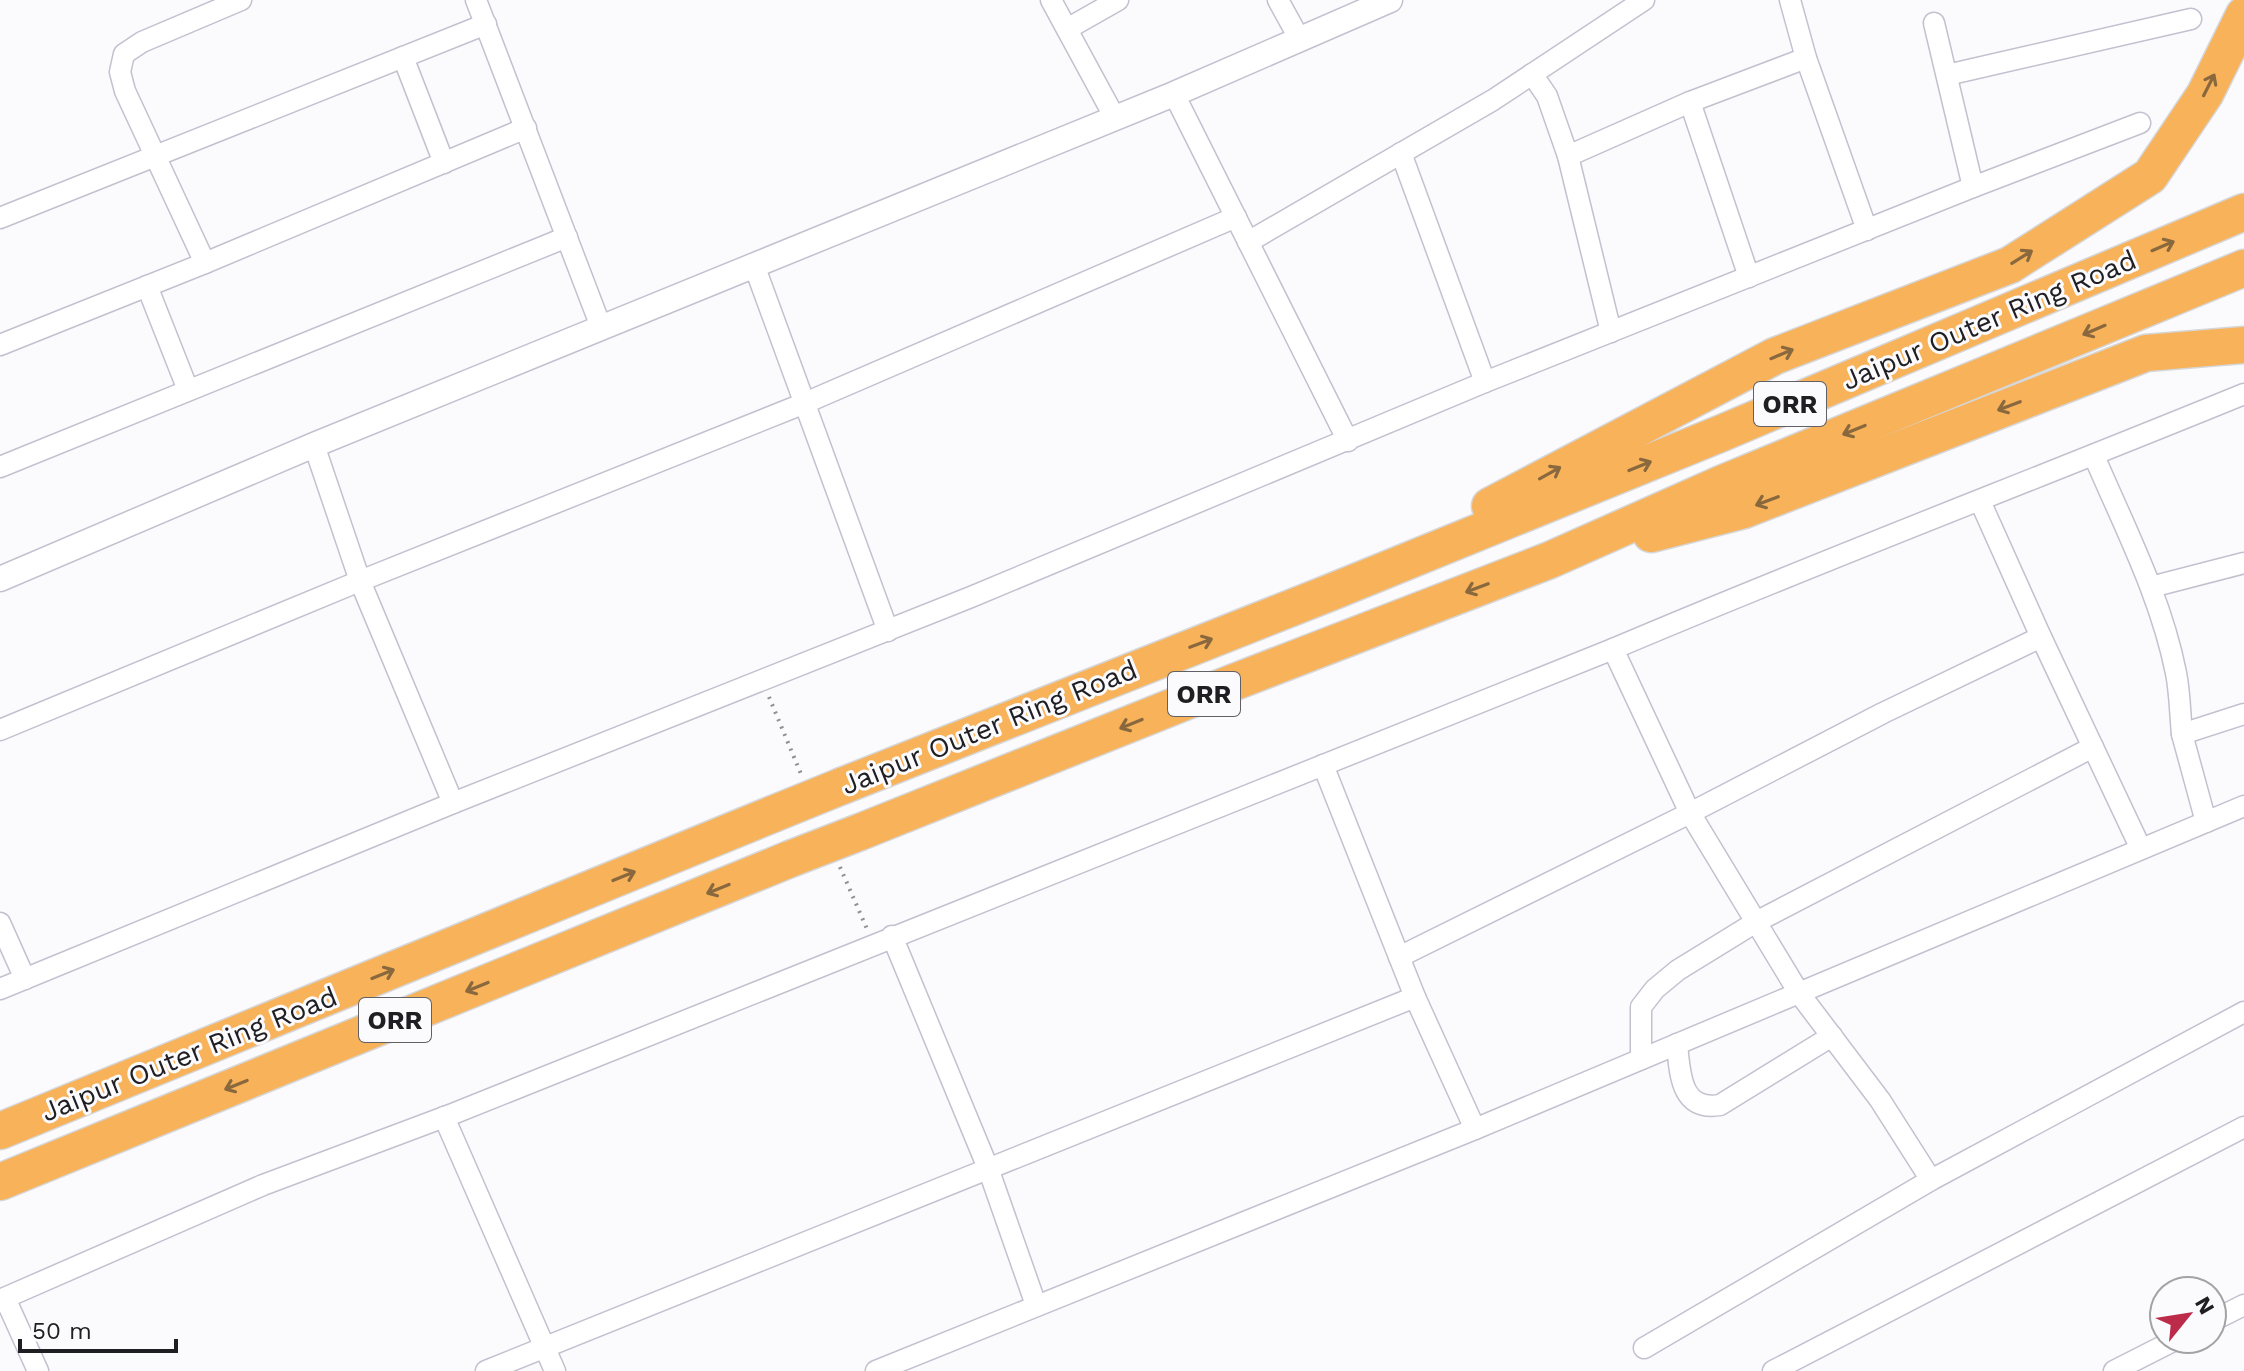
<svg xmlns="http://www.w3.org/2000/svg" width="2244" height="1371" viewBox="0 0 2244 1371" font-family="'Work Sans',sans-serif">
<style>
.lines{fill:none;stroke-linecap:round;stroke-linejoin:round}
.minor-casing{stroke:#c3c1cf;stroke-width:23}
.tertiary-casing{stroke:#c3c1cf;stroke-width:27}
.motorway-casing{stroke:#d6d6d7;stroke-width:39}
.path{stroke:#909094;stroke-width:4;stroke-dasharray:2 6;stroke-linecap:butt}
.minor{stroke:#fff;stroke-width:20}
.tertiary{stroke:#fff;stroke-width:24}
.motorway{stroke:#f7b25a;stroke-width:36}
.motorway-bridge-casing{stroke:#d6d6d7;stroke-width:39;stroke-linecap:butt}
.motorway-bridge{stroke:#f7b25a;stroke-width:36}
.oneway{stroke:#8a683e}
.labels{text-anchor:middle;dominant-baseline:central;stroke-width:6;stroke-linejoin:round;paint-order:stroke}
.shield{fill:#fbfbfe;stroke:#606065;stroke-width:2}
.shield-label{font-size:26px;font-weight:bold;fill:#1e1e23}
.street-label{font-size:28px;fill:#1e1e23;stroke:#fbfbfe}
</style>
<rect width="100%" height="100%" fill="#fbfbfe"/>
<g class="lines">
<!-- minor casing -->
<g class="minor-casing">
<g id="minor">
<polyline points="476,0 601,327"/>
<polyline points="1051,0 1115,118"/>
<polyline points="1278,0 1300,40"/>
<polyline points="1790,0 1806,58 1867,230"/>
<polyline points="1934,23 1973,187"/>
<polyline points="1067,29 1118,0"/>
<polyline points="403,57 444,163"/>
<polyline points="1532,74 1547,96 1568,156 1611,332"/>
<polyline points="1947,75 2191,19"/>
<polyline points="1174,94 1348,441"/>
<polyline points="1690,102 1749,277"/>
<polyline points="1401,153 1485,382"/>
<polyline points="1568,156 1690,102 1806,58"/>
<polyline points="0,218 486,24"/>
<polyline points="1248,242 1493,100 1644,0"/>
<polyline points="205,263 125,91 120,72 124,54 142,42 241,0"/>
<polyline points="754,265 888,631"/>
<polyline points="147,286 188,390"/>
<polyline points="0,345 205,263 526,128"/>
<polyline points="314,445 360,581 453,803"/>
<path d="M2094 456C2124 526 2161 597 2176 673 2180 693 2180 714 2182 734"/>
<polyline points="0,467 567,237"/>
<polyline points="1980,501 2041,637"/>
<polyline points="2151,587 2244,563"/>
<polyline points="1613,649 1690,813 1799,993 1880,1100 1931,1180"/>
<polyline points="0,730 350,585 805,403 1236,217"/>
<polyline points="1323,765 1415,997"/>
<polyline points="2206,822 2182,734 2244,714"/>
<polyline points="0,923 25,979"/>
<polyline points="892,936 988,1168 1036,1305"/>
<polyline points="1399,957 1690,813 1883,713 2041,637 2141,849"/>
<polyline points="0,989 453,803 971,597 1485,382 1973,187 2140,123"/>
<path d="M1677 1044C1680 1073 1680 1111 1720 1105L1832 1036"/>
<polyline points="1641,1059 1641,1007 1655,989 1678,970 1756,922 2093,747"/>
<polyline points="444,1117 555,1371"/>
<polyline points="5,1298 38,1371"/>
<path d="M0 1300 263 1185 455 1113 1613 649C1822 560 2034 480 2244 394"/>
<polyline points="2212,1321 2244,1305"/>
<polyline points="1644,1348 1931,1180 2244,1012"/>
<polyline points="486,1371 1415,997 1475,1129"/>
<polyline points="876,1371 1475,1129 2244,806"/>
<polyline points="1773,1371 2244,1127"/>
<polyline points="2114,1371 2177,1339"/>
</g>
</g>
<!-- tertiary casing -->
<g class="tertiary-casing">
<polyline id="tertiary" points="0,579 314,445 1174,94 1390,0"/>
</g>
<!-- motorway casing -->
<g class="motorway-casing">
<g id="motorway">
<polyline points="1490,506 1775,356 2010,265 2150,176 2205,94 2244,15"/>
<polyline points="1651,534 1744,510 2146,353 2244,345"/>
<polyline points="842,786 1334,591 1722,433 2244,212"/>
<polyline points="860,832 1232,683 1550,560 1721,484 2244,268"/>
<polyline points="0,1131 773,814"/>
<polyline points="0,1182 790,859"/>
</g>
</g>
<!-- path -->
<g class="path">
<polyline points="769,697 801,774"/>
<polyline points="840,867 867,929"/>
</g>
<!-- minor -->
<use href="#minor" class="minor"/>
<!-- tertiary -->
<use href="#tertiary" class="tertiary"/>
<!-- motorway -->
<use href="#motorway" class="motorway"/>
<!-- motorway-bridge casing -->
<g class="motorway-bridge-casing">
<g id="motorway-bridge">
<polyline points="773,814 842,786"/>
<polyline points="790,859 860,832"/>
</g>
</g>
<!-- motorway-bridge -->
<use href="#motorway-bridge" class="motorway-bridge"/>
</g>
<!-- one-way arrows -->
<defs><path id="oneway-shaft" d="M-6 0H5M1.5-3L5.5 0L1.5 3" fill="none" stroke-width="1.6" stroke-linecap="round" stroke-linejoin="round" transform="scale(2)"/></defs>
<g class="oneway">
<use href="#oneway-shaft" transform="translate(2209 85) rotate(-63)"/>
<use href="#oneway-shaft" transform="translate(2163 246) rotate(-23)"/>
<use href="#oneway-shaft" transform="translate(2022 257) rotate(-32)"/>
<use href="#oneway-shaft" transform="translate(2094 330) rotate(157)"/>
<use href="#oneway-shaft" transform="translate(1782 354) rotate(-23)"/>
<use href="#oneway-shaft" transform="translate(2009 406) rotate(159)"/>
<use href="#oneway-shaft" transform="translate(1854 430) rotate(158)"/>
<use href="#oneway-shaft" transform="translate(1640 466) rotate(-22)"/>
<use href="#oneway-shaft" transform="translate(1550 473) rotate(-29)"/>
<use href="#oneway-shaft" transform="translate(1767 501) rotate(159)"/>
<use href="#oneway-shaft" transform="translate(1477 588) rotate(159)"/>
<use href="#oneway-shaft" transform="translate(1201 643) rotate(-21)"/>
<use href="#oneway-shaft" transform="translate(1131 724) rotate(158)"/>
<use href="#oneway-shaft" transform="translate(624 876) rotate(-22)"/>
<use href="#oneway-shaft" transform="translate(718 889) rotate(158)"/>
<use href="#oneway-shaft" transform="translate(383 974) rotate(-22)"/>
<use href="#oneway-shaft" transform="translate(477 987) rotate(158)"/>
<use href="#oneway-shaft" transform="translate(236 1085) rotate(158)"/>
</g>
<g class="labels">
<!-- shield labels -->
<g class="shield">
<rect x="1754" y="382" width="72" height="44" rx="6"/>
<rect x="1168" y="672" width="72" height="44" rx="6"/>
<rect x="359" y="998" width="72" height="44" rx="6"/>
</g>
<g class="shield-label">
<text x="1790" y="404">ORR</text>
<text x="1204" y="694">ORR</text>
<text x="395" y="1020">ORR</text>
</g>
<!-- street labels -->
<g class="street-label">
<text transform="translate(1989 320) rotate(-23)">Jaipur Outer Ring Road</text>
<text transform="translate(989 727) rotate(-22)">Jaipur Outer Ring Road</text>
<text transform="translate(189 1054) rotate(-22)">Jaipur Outer Ring Road</text>
</g>
</g>
<!-- north arrow -->
<g transform="translate(2188 1315) rotate(60)"><circle r="38" fill="#fbfbfe" stroke="#a3a3a6" stroke-width="2"/>
<path d="M0-6L14 30L0 20L-14 30Z" fill="#bc2b4a"/>
<text y="-12" font-size="22" font-weight="bold" text-anchor="middle" fill="#1e1e23">N</text>
</g>
<!-- scale -->
<path d="M20 1339v12h156v-12" fill="none" stroke="#1e1e23" stroke-width="4"/>
<text x="32" y="1339" font-size="24" fill="#1e1e23" stroke="#fbfbfe" stroke-width="6" paint-order="stroke">50 m</text>
</svg>
